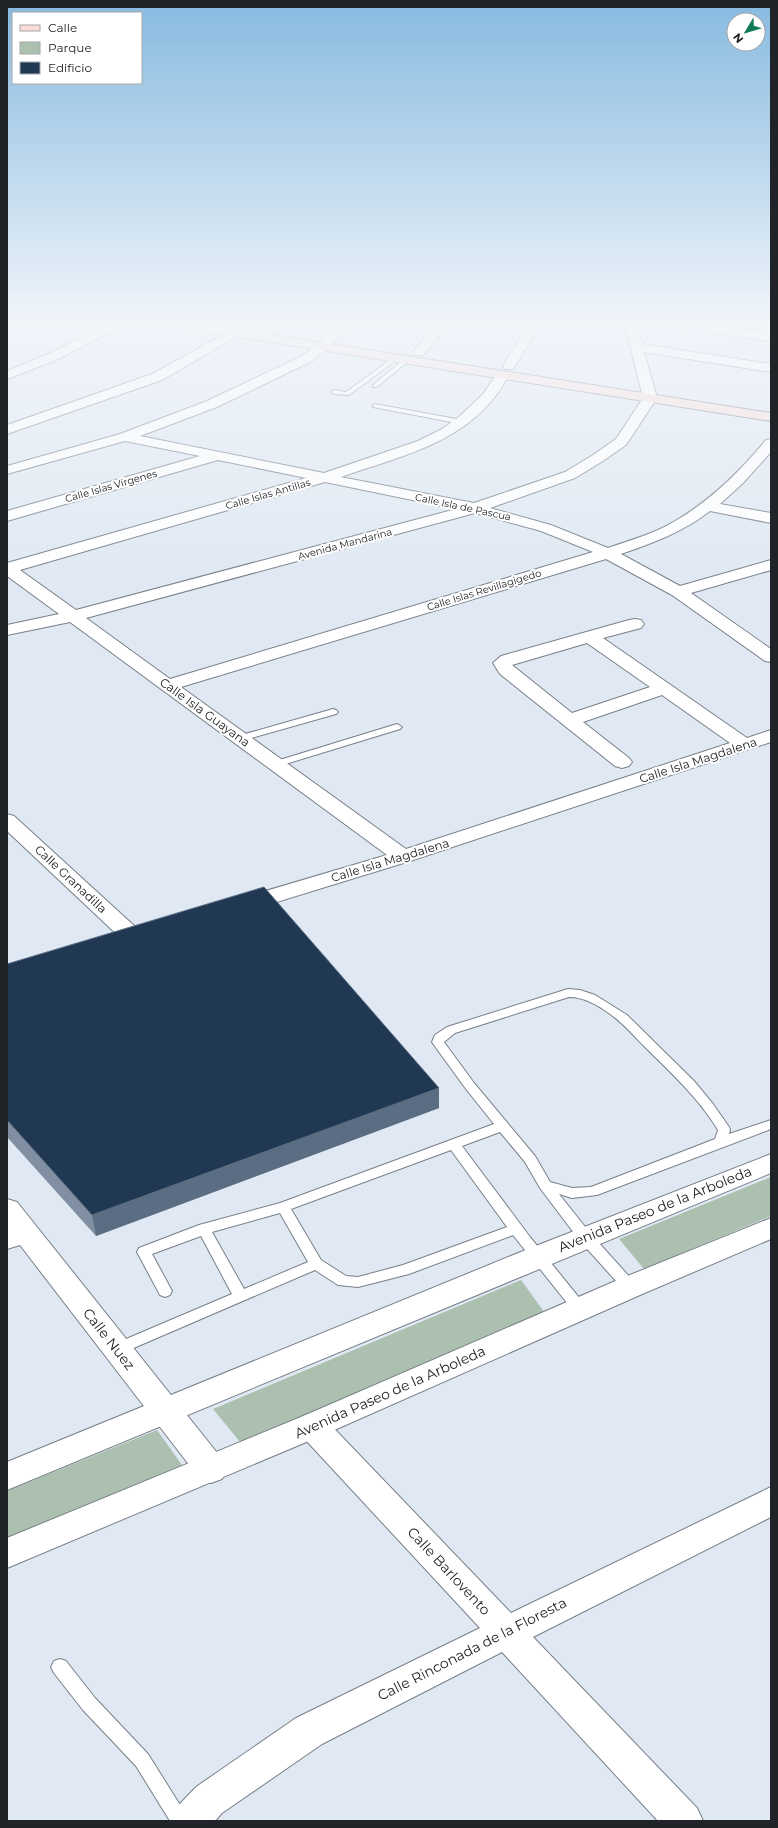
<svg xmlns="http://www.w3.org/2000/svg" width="778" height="1828" viewBox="0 0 778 1828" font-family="Montserrat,sans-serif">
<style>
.green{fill:#abc0ae}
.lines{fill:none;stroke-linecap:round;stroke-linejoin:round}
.service-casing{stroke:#777f88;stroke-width:2}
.minor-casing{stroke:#777f88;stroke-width:2}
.tertiary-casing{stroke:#777f88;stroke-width:2}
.secondary-casing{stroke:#777f88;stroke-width:2}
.service{fill:#fff;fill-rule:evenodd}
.minor{fill:#fff;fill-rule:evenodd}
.tertiary{fill:#fff;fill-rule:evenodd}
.secondary{fill:#fbdcd9;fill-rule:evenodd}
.wall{fill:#8090a2}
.shaded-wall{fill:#5a6d82}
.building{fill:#213852;stroke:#5a6d82}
.labels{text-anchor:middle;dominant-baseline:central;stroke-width:4;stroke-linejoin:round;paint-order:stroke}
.far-street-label{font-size:10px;fill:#202327;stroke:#fff}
.street-label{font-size:12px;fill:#202327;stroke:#fff}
.near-street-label{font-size:14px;fill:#202327;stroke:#fff}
</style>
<rect width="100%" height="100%" fill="#e0e9f3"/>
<!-- green -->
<g class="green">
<polygon points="771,1177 771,1216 644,1269 619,1239"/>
<polygon points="521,1280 545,1313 241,1443 213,1409"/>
<polygon points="157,1430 182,1465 7,1538 7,1491"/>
</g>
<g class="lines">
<!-- service casing -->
<g class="service-casing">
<g id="service">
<polygon points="394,357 399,358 349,395 334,394 331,392 334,390 346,392"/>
<polygon points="402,361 407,362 377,387 373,387 373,385"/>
<polygon points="375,404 462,420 465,422 462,424 373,407 372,406"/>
<polygon points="333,709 336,710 338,712 336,714 241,741 236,738 238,736"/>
<polygon points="397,724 402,727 400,729 279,766 276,767 271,764 273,762"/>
<path d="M568 989 580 990 595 995 627 1015 694 1081 713 1104 729 1127 730 1130 729 1134 771 1120V1129L597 1195 572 1198 559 1194 590 1233 635 1283 637 1287 635 1291 630 1293 625 1291 580 1241 540 1188 525 1162 500 1132 462 1146 530 1237 585 1305 587 1309 585 1313 580 1315 575 1313 513 1235 409 1274 358 1287 338 1285 315 1270 122 1353 117 1355 112 1353 110 1349 112 1345 232 1294 201 1236 152 1254 172 1291 170 1295 165 1297 160 1295 137 1252 139 1248 199 1225 280 1203 494 1124 466 1089 434 1045 432 1042 435 1035 447 1027ZM569 997C584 997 598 1005 610 1014 623 1023 633 1035 643 1045 670 1072 698 1097 718 1130L715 1139 591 1187 572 1188 550 1182 535 1156 474 1083 444 1042 455 1033ZM451 1150 507 1227 403 1265 358 1277 346 1276 321 1260 291 1209ZM280 1213 308 1262 244 1289 212 1232Z"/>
<polygon points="60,1659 66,1661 95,1698 148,1754 190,1821 170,1821 136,1766 83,1710 54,1673 51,1667 54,1661"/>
</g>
</g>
<!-- minor casing -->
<g class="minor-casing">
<g id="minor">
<polygon points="247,320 260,320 253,328 249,329 243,325"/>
<path d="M340 320H352L326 350 310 362 217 407 140 436 324 473 418 441 442 429 460 416 484 393 498 372H508L509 375C504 383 500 391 494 398 457 445 395 458 341 477L474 503 565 472 593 455 616 439 643 398 624 320H636L642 344 771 364V372L644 352 657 398 626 445 603 461 575 478 490 508 551 525 608 548C625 542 642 537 658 530 701 510 736 476 766 440L771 439V452L743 483 720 504 771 513V523L710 511C683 532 653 543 621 554L680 586 771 560V570L691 593 771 649V662L765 661 672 595 606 559 181 687 406 849 730 743 662 695 583 722 629 758 632 762 629 766 622 768 615 766 500 674 493 663 501 656 629 620 635 619 641 620 644 624 641 628 603 638 747 738 771 730V742L410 861 251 910 243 912 235 910 232 905 235 900 387 855 70 622 7 635V625L59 614 7 576V563L306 478 218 460 7 521V511L200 456 125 441 7 474V466L120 434 207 401 302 356 318 344ZM325 482 456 509 76 610 20 570ZM475 513 541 531 593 552 170 679 86 618ZM587 643 650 687 572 713 512 665Z"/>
<polygon points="439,320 451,320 451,323 423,355 415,355 413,352 415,349 439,322"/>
<polygon points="525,320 537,320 538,329 513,369 505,369 503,366 526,329"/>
<polygon points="643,320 674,320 771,333 771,341 649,324"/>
<polygon points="234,329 238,330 240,333 238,336 162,380 7,434 7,425 152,374"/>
<polygon points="7,814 14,816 142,933 145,938 142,943 134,945 126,943 7,831"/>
<polygon points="7,1199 17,1202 222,1459 227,1469 222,1479 211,1483 200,1479 20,1245 7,1249"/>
<polygon points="312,1413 323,1417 511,1613 771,1487 771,1517 533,1637 697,1808 703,1821 658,1821 502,1652 322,1744 222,1813 215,1821 170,1821 176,1808 196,1787 296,1718 480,1628 301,1435 297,1426 301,1417"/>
</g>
</g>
<!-- tertiary casing -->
<g class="tertiary-casing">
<g id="tertiary">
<polygon points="116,320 131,320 129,323 54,361 7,379 7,371 46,355"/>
<polygon points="771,1154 771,1173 7,1490 7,1462 528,1249"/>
<polygon points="771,1218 771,1239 640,1295 323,1435 7,1568 7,1538 301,1417 620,1279"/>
</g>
</g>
<!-- secondary casing -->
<g class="secondary-casing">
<polygon id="secondary" points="149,320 177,320 771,413 771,421 155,324"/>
</g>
<!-- service -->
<use href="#service" class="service"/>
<!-- minor -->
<use href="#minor" class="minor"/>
<!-- tertiary -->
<use href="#tertiary" class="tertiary"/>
<!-- secondary -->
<use href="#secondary" class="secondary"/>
</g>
<!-- wall -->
<polygon class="wall" points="7,964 439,1108 96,1236 7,1137"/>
<!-- shaded-wall -->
<polygon class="shaded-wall" points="439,1088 439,1108 96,1236 92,1215"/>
<!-- building -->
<polygon class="building" points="264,887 439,1088 92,1215 7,1120 7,964"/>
<!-- sky -->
<linearGradient id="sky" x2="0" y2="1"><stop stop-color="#87bae0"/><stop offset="0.56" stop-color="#f1f5fa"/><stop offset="1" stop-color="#f1f5fa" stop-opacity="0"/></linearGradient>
<rect width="778" height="576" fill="url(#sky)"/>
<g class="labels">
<!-- far-street labels -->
<g class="far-street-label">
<text transform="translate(111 486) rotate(-16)">Calle Islas Vírgenes</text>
<text transform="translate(268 494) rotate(-16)">Calle Islas Antillas</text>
<text transform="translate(463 507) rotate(12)">Calle Isla de Pascua</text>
<text transform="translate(345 544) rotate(-15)">Avenida Mandarina</text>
<text transform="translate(484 590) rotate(-17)">Calle Islas Revillagigedo</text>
</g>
<!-- street labels -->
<g class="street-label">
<text transform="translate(205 712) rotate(36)">Calle Isla Guayana</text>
<text transform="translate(698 760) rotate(-18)">Calle Isla Magdalena</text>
<text transform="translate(390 860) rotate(-17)">Calle Isla Magdalena</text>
<text transform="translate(71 879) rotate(43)">Calle Granadilla</text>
</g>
<!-- near-street labels -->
<g class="near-street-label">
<text transform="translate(655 1209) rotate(-22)">Avenida Paseo de la Arboleda</text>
<text transform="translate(109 1339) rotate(52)">Calle Nuez</text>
<text transform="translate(390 1392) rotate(-24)">Avenida Paseo de la Arboleda</text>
<text transform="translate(449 1571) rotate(47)">Calle Barlovento</text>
<text transform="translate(472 1649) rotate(-27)">Calle Rinconada de la Floresta</text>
</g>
</g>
<!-- border -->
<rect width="778" height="1828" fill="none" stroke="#202327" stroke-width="16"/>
<!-- legend -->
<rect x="12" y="12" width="130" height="72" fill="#ffffff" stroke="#a6a7a9"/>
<rect x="20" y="25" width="20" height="6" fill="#fbdcd9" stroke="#a6a7a9"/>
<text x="48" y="32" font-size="12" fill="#202327">Calle</text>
<rect x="20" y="42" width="20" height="12" fill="#abc0ae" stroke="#a6a7a9"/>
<text x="48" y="52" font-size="12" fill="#202327">Parque</text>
<rect x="20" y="62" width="20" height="12" fill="#213852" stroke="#a6a7a9"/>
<text x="48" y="72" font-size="12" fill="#202327">Edificio</text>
<!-- north arrow -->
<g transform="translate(746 32) rotate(232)"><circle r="19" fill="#ffffff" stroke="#a6a7a9"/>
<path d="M0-3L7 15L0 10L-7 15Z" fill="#0f7c56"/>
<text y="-6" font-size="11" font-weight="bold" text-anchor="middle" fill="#202327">N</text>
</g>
</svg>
